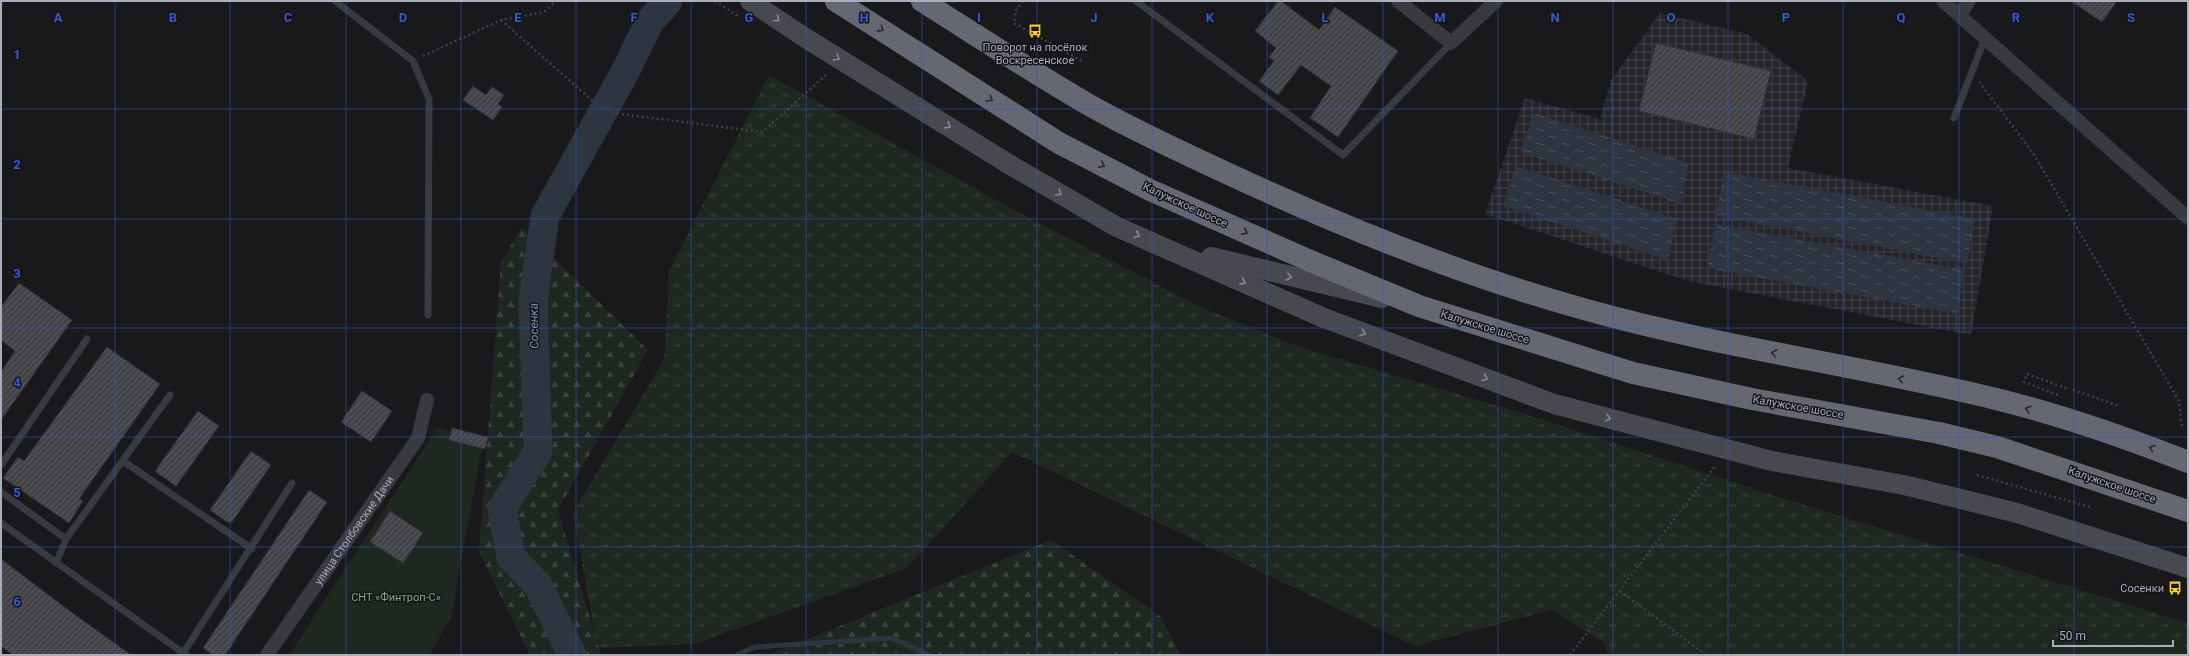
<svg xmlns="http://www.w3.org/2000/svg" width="2189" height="656" viewBox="0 0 2189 656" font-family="Roboto,sans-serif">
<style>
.industrial{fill:url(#industrial-grid)}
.grass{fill:url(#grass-tufts)}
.forest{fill:url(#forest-firs)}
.green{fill:#1e2720}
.water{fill:url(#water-ripples)}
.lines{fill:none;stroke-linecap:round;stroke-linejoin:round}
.stream{stroke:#2d3640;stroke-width:5}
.river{stroke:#2d3640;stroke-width:29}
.building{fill:url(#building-hatch);stroke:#333237}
.path{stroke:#3f4147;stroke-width:2.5;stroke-dasharray:2 3;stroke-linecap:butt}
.lane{stroke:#393a40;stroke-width:7}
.street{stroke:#393a40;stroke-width:14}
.secondary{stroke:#474850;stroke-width:20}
.highway{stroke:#656772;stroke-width:22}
.oneway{stroke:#878a96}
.oneway2{stroke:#28282d}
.grid{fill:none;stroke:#325cd4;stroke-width:1;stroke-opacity:0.55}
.labels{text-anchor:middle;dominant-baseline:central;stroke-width:3;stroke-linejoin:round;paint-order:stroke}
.poi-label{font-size:11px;fill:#aaaebc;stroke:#141316}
.street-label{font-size:11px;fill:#aaaebc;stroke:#141316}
.park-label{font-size:11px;fill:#80a886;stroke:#141316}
.water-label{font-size:12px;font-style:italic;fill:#7f99b9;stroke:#141316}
.grid-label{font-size:13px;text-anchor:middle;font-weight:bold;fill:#325cd4;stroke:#141316;stroke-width:3;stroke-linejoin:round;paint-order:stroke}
</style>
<defs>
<pattern id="industrial-grid" width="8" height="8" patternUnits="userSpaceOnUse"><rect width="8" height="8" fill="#252428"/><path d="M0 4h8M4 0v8" fill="none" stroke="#424145"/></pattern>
<pattern id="grass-tufts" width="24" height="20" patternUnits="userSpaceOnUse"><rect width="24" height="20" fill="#1e2720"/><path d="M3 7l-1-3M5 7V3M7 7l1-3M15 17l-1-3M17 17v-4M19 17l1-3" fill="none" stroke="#3c443e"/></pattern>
<pattern id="forest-firs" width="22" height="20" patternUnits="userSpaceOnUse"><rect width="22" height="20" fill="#1e2720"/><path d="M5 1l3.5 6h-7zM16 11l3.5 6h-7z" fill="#3c443e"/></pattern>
<pattern id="water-ripples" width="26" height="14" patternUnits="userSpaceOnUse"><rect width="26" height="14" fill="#2d3640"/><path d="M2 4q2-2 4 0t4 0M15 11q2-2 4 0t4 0" fill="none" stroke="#49515a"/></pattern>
<pattern id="building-hatch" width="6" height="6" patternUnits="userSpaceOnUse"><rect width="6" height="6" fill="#434348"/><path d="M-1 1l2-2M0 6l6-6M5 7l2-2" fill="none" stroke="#5b5c60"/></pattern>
</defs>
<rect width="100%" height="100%" fill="#19181b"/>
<!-- industrial -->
<polygon class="industrial" points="1660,13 1747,34 1808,81 1788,168 1993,206 1971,335 1688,281 1485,214 1525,98 1600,119 1611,80"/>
<!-- grass -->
<polygon class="grass" points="769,75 1027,217 1203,308 1289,343 1323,354 1542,419 1769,494 2188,623 2188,655 1609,655 1602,642 1552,610 1415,646 1012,452 907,568 694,644 597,648 573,513 664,359 669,271"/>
<!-- forest -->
<g class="forest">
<polygon points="522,227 648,350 558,510 601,655 530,655 479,552 501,262"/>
<polygon points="1051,540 1161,617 1181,655 768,655"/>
</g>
<!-- green -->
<polygon class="green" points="437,428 483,441 451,618 429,655 289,655"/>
<!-- water -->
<g class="water">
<polygon points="1534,113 1689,163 1681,204 1521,152"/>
<polygon points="1516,166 1677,219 1668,260 1503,206"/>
<polygon points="1724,172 1975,219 1967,263 1716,216"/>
<polygon points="1715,224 1965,270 1957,314 1707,268"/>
</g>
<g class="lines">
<!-- stream -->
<polyline class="stream" points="737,655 755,647 892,638 929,655"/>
<!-- river -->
<polyline class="river" points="572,655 538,585 511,557 502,509 538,451 533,301 545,216 625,72 650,21 668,1"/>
</g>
<!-- building -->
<g class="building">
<polygon points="1278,1 1281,1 1319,30 1335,7 1398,51 1338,137 1310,118 1331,86 1301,65 1278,95 1259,81 1274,61 1269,57 1276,48 1255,31"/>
<polygon points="2071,1 2117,1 2102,22"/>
<polygon points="1656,43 1771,71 1754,139 1639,111"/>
<polygon points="473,86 486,95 492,87 504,95 498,104 502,107 493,120 463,100"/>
<polygon points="19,283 72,320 1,420 1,372 15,351 1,340 1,307"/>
<polygon points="107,347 160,384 79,499 83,501 69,523 3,478 18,457 24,461"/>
<polygon points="362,391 392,411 371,442 341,422"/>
<polygon points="198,411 219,426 176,486 155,471"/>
<polygon points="452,428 488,437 485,449 449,440"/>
<polygon points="251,451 271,465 232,522 227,522 210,510"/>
<polygon points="309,490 327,502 225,655 213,655 203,648"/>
<polygon points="390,511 423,533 403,563 370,542"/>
<polygon points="1,559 67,609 131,655 13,655 1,646"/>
</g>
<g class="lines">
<!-- path -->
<g class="path">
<polyline points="715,1 738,16"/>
<polyline points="1023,1 1016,10 1014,23 1083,62"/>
<polyline points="501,20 595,103 613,113 762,132 826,75"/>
<polyline points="423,56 501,20 544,12 556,1"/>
<polyline points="1979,82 2033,153 2179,401 2182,427"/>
<polyline points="2073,390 2119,406"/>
<polyline points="2058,395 2024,382 2027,374 2069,389"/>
<polyline points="1977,475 2090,507"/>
<polyline points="1620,591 1706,655"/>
<polyline points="1570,655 1716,465"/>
</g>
<!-- lane -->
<g class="lane">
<polyline points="335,1 413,61 429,99 428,315"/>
<polyline points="1136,1 1343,155 1451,43"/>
<polyline points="1954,118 1985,38"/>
<polyline points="123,461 252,549"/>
<polyline points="1,465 87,339"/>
<polyline points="1,492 66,539 170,395"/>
<polyline points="1,523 186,655"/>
<polyline points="56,563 66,539"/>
<polyline points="182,655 292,483"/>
</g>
<!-- street -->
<g class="street">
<polyline points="1398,1 1451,43 1496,1"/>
<polyline points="1943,1 2188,218"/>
<polyline points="1960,14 1969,1"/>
<path id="s1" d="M267 655 418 438 427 400"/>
</g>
<!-- secondary -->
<g class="secondary">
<polyline points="750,1 804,37 1007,163 1117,227 1324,318 1554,404 1772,461 1904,485 2017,513 2188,568"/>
<polyline points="1211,257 1382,298"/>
</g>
<!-- highway -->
<g class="highway">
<polyline points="836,1 1059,143 1150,190 1308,260 1419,306 1633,373 1752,399 1939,433 1997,447 2188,511"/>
<path d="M922 1C976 35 1029 70 1084 102 1127 127 1173 148 1218 169 1337 225 1460 275 1587 310 1723 348 1864 366 2000 400 2064 416 2127 438 2188 462"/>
</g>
</g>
<!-- one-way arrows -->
<defs><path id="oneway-chevron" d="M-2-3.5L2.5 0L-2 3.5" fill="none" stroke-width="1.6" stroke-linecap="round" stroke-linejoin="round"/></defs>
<g class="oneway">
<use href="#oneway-chevron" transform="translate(777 19) rotate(34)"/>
<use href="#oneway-chevron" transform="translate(837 58) rotate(32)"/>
<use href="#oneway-chevron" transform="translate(948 126) rotate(32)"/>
<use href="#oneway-chevron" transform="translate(1059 193) rotate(30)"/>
<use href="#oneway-chevron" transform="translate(1137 235) rotate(23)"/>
<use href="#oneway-chevron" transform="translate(1289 277) rotate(13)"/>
<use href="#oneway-chevron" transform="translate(1243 282) rotate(24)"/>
<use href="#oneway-chevron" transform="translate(1363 333) rotate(21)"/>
<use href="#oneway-chevron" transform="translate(1485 378) rotate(21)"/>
<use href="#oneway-chevron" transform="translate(1608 418) rotate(15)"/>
</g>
<g class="oneway2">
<use href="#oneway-chevron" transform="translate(881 29) rotate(32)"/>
<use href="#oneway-chevron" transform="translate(990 99) rotate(32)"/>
<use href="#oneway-chevron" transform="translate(1102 165) rotate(27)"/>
<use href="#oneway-chevron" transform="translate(1245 232) rotate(24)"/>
<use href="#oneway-chevron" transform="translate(1774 353) rotate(-169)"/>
<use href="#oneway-chevron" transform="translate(1901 379) rotate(-168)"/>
<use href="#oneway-chevron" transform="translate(2028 409) rotate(-163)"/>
<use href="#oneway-chevron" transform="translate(2152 448) rotate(-159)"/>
</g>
<!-- grid -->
<path class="grid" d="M115 1V655M230 1V655M346 1V655M461 1V655M576 1V655M691 1V655M806 1V655M922 1V655M1037 1V655M1152 1V655M1267 1V655M1383 1V655M1498 1V655M1613 1V655M1728 1V655M1843 1V655M1959 1V655M2074 1V655M1 109H2188M1 219H2188M1 328H2188M1 437H2188M1 547H2188"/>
<!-- icons -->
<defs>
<g id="bus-bare" transform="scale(1.08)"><path d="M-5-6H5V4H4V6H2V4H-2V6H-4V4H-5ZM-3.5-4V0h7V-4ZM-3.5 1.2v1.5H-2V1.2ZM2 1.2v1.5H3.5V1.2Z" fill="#ffcb2c" stroke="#141316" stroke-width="2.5" paint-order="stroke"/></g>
</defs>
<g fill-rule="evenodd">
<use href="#bus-bare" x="1035" y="31"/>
<use href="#bus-bare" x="2175" y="588"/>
</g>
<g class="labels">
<!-- poi labels -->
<g class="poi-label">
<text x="1035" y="47">Поворот на посёлок<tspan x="1035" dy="13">Воскресенское</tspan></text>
<text x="2164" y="588" text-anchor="end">Сосенки</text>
</g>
<!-- street labels -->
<g class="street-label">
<text transform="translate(1185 205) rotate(25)">Калужское шоссе</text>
<text transform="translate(1485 327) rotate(17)">Калужское шоссе</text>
<text transform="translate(1798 407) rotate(10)">Калужское шоссе</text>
<text transform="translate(2112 485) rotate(19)">Калужское шоссе</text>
<text stroke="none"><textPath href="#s1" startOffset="152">улица Столбовские Дачи</textPath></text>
</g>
<!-- park labels -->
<g class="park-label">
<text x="396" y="597">СНТ «Финтроп-С»</text>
</g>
<!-- water labels -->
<g class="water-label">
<text transform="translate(534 326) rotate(-91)">Сосенка</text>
</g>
</g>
<g class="grid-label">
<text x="58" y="22">A</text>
<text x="173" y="22">B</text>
<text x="288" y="22">C</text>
<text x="403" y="22">D</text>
<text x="518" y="22">E</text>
<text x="634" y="22">F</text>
<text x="749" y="22">G</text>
<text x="864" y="22">H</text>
<text x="979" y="22">I</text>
<text x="1094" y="22">J</text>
<text x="1210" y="22">K</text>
<text x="1325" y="22">L</text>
<text x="1440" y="22">M</text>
<text x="1555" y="22">N</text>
<text x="1671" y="22">O</text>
<text x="1786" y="22">P</text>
<text x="1901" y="22">Q</text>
<text x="2016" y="22">R</text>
<text x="2131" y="22">S</text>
<text x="17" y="59">1</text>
<text x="17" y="169">2</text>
<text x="17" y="278">3</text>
<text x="17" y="387">4</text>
<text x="17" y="497">5</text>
<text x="17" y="606">6</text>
</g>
<!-- border -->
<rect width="2189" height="656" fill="none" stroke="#aaaebc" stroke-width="4"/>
<!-- scale -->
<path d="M2053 640v6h120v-6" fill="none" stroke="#aaaebc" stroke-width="2"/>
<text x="2059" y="640" font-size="12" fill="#aaaebc" stroke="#141316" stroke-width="3" paint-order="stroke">50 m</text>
</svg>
